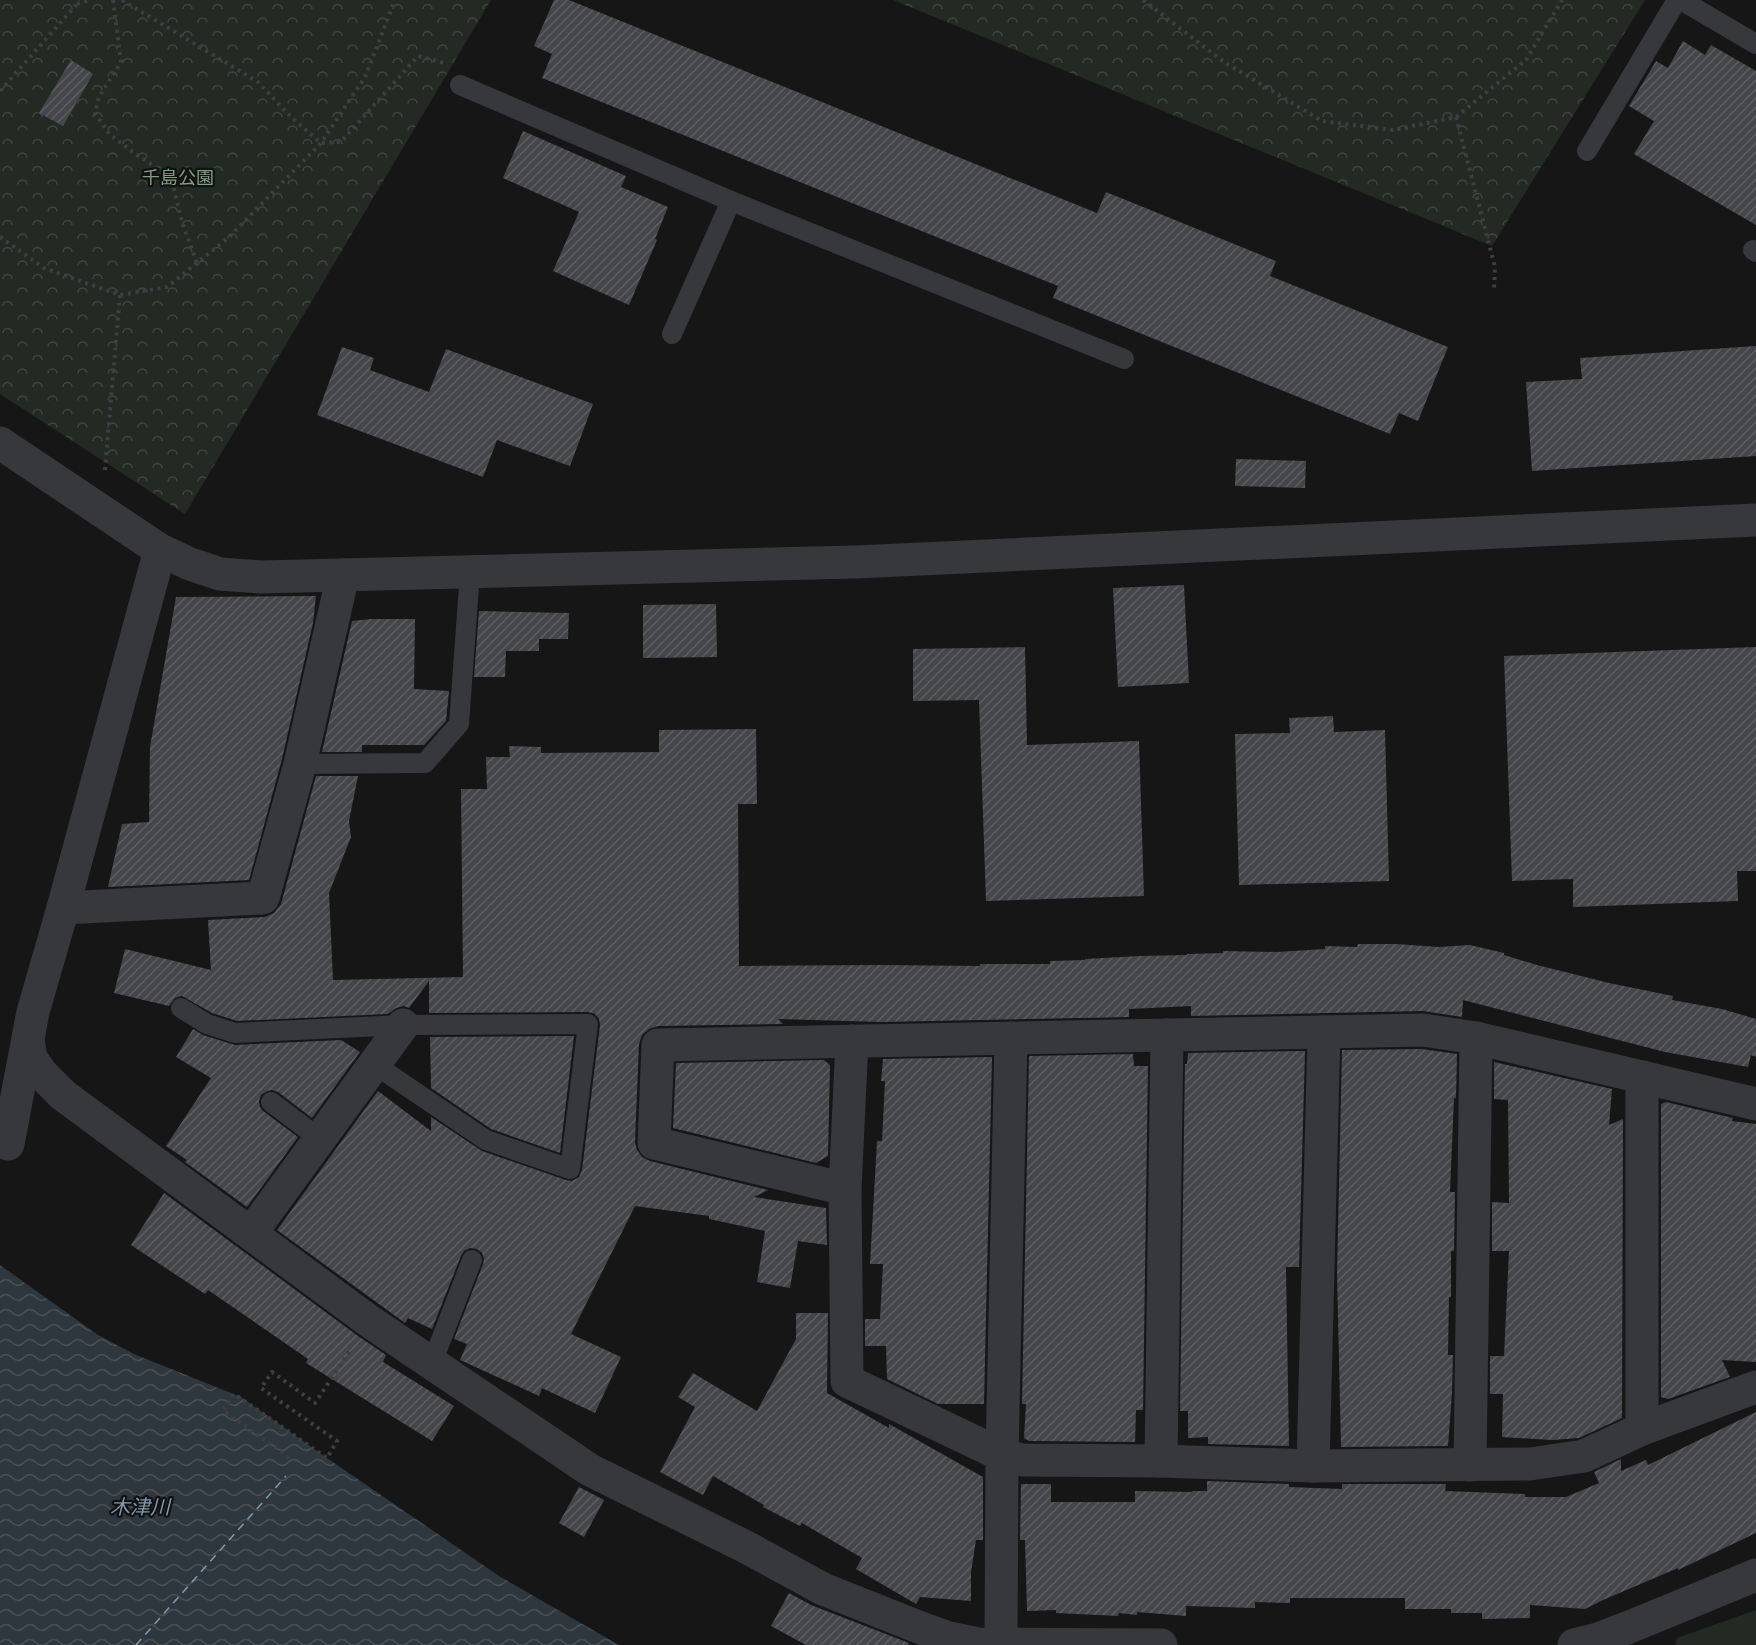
<svg xmlns="http://www.w3.org/2000/svg" width="1756" height="1645" viewBox="0 0 1756 1645" font-family="Jost,'Noto Sans JP',sans-serif">
<style>
.park{fill:url(#park-crowns)}
.pitch{fill:#222a23}
.water{fill:url(#water-waves)}
.lines{fill:none;stroke-linecap:round;stroke-linejoin:round}
.ferry{stroke:#809bb1;stroke-width:1.5;stroke-dasharray:8 6;stroke-linecap:butt}
.building{fill:url(#building-hatch)}
.path{stroke:#3d3f43;stroke-width:4;stroke-dasharray:3 4.5;stroke-linecap:butt}
.service{stroke:#37383c;stroke-width:20}
.minor{stroke:#37383c;stroke-width:33}
.tertiary{stroke:#37383c;stroke-width:33}
.labels{text-anchor:middle;dominant-baseline:central;stroke-width:4.5;stroke-linejoin:round;paint-order:stroke}
.park-label{font-size:18px;fill:#80a181;stroke:#111112}
.water-label{font-size:20px;font-style:italic;fill:#809bb1;stroke:#111112}
</style>
<defs>
<pattern id="park-crowns" width="20" height="18" patternUnits="userSpaceOnUse" patternTransform="scale(1.5)"><rect width="20" height="18" fill="#222a23"/><path d="M2 6a3 3 0 1 1 6 0M12 15a3 3 0 1 1 6 0" fill="none" stroke="#3f4641"/></pattern>
<pattern id="water-waves" width="16" height="10" patternUnits="userSpaceOnUse" patternTransform="scale(1.5)"><rect width="16" height="10" fill="#2e373d"/><path d="M0 5q4-4 8 0t8 0" fill="none" stroke="#495157"/></pattern>
<pattern id="building-hatch" width="6" height="6" patternUnits="userSpaceOnUse" patternTransform="scale(1.5)"><rect width="6" height="6" fill="#45464a"/><path d="M-1 1l2-2M0 6l6-6M5 7l2-2" fill="none" stroke="#5d5e62"/></pattern>
</defs>
<rect width="100%" height="100%" fill="#161617"/>
<!-- park -->
<g class="park">
<polygon points="0,0 491,0 185,514 0,394"/>
<polygon points="893,0 1645,0 1492,246"/>
</g>
<!-- pitch -->
<polygon class="pitch" points="1756,1610 1756,1645 1675,1645 1677,1638"/>
<!-- water -->
<polygon class="water" points="0,1265 98,1335 134,1354 241,1397 327,1458 499,1576 619,1645 0,1645"/>
<g class="lines">
<!-- ferry -->
<polyline class="ferry" points="136,1645 286,1476"/>
</g>
<!-- building -->
<g class="building">
<polygon points="554,0 569,0 1097,213 1106,192 1276,261 1270,276 1448,347 1418,421 1399,413 1390,434 1053,298 1058,286 542,78 552,54 534,46"/>
<polygon points="1683,41 1705,55 1711,45 1756,71 1756,225 1634,154 1654,121 1629,106 1656,61 1668,68"/>
<polygon points="71,60 93,74 63,126 39,113"/>
<polygon points="523,131 626,176 621,187 668,207 655,239 657,240 629,305 553,271 579,212 503,178"/>
<polygon points="1756,346 1756,456 1532,471 1526,382 1582,379 1580,358"/>
<polygon points="342,347 374,358 370,370 429,392 446,349 593,404 570,466 497,440 483,477 317,415"/>
<polygon points="1236,459 1306,461 1305,488 1235,486"/>
<polygon points="1184,585 1189,683 1118,687 1113,588"/>
<polygon points="316,596 313,623 282,759 249,880 108,887 122,824 149,822 150,747 176,597"/>
<polygon points="716,604 717,657 643,658 643,605"/>
<polygon points="479,611 569,613 568,639 539,639 539,651 506,651 505,677 474,677"/>
<polygon points="371,619 415,619 414,689 449,691 446,721 424,745 362,745 362,752 322,752 352,621"/>
<polygon points="1025,647 1027,745 1139,741 1144,896 986,901 979,700 913,701 913,649"/>
<polygon points="1756,647 1756,871 1737,871 1738,901 1573,907 1573,879 1512,881 1504,656"/>
<polygon points="1333,716 1334,732 1385,730 1389,881 1239,885 1235,734 1290,733 1289,718"/>
<polygon points="756,729 757,804 738,804 739,966 882,965 980,966 980,964 1050,964 1050,961 1085,960 1085,959 1139,956 1187,955 1187,954 1223,953 1223,951 1277,952 1325,949 1325,946 1357,947 1358,944 1396,944 1439,947 1470,945 1504,953 1504,955 1537,965 1609,983 1673,996 1672,1000 1722,1009 1756,1019 1756,1057 1751,1055 1748,1067 1665,1052 1463,1000 1462,1017 1423,1011 1191,1016 1191,1006 1129,1009 1129,1017 882,1022 778,1019 783,1024 658,1026 649,1029 642,1035 639,1044 635,1142 637,1150 642,1157 650,1161 768,1190 754,1197 826,1208 827,1245 798,1241 790,1288 757,1282 765,1231 709,1219 709,1216 635,1206 571,1334 621,1357 595,1413 542,1388 539,1396 460,1360 467,1344 454,1339 483,1264 484,1259 482,1253 477,1249 470,1248 464,1251 461,1256 432,1329 408,1318 405,1323 277,1230 378,1091 431,1131 431,1117 482,1151 566,1180 572,1181 579,1177 582,1170 600,1025 599,1019 595,1014 588,1012 429,1013 429,981 409,1008 404,1006 396,1008 388,1014 237,1021 212,1013 182,996 175,998 169,1006 114,993 125,949 211,970 208,920 265,917 274,913 281,904 316,776 358,776 349,821 351,837 329,893 333,980 463,977 461,789 487,789 486,757 510,757 509,746 541,747 541,753 659,752 659,730"/>
<polygon points="193,1029 203,1035 235,1045 341,1040 360,1052 312,1118 278,1092 272,1090 267,1091 261,1095 259,1101 260,1107 263,1111 298,1137 247,1207 185,1162 187,1160 166,1146 211,1078 176,1057"/>
<polygon points="574,1036 560,1153 491,1129 431,1088 430,1037"/>
<polygon points="1422,1049 1457,1054 1456,1098 1454,1098 1450,1192 1455,1192 1454,1251 1451,1251 1451,1297 1449,1297 1448,1355 1453,1355 1452,1393 1448,1446 1341,1447 1337,1274 1342,1050"/>
<polygon points="1305,1051 1299,1267 1286,1267 1289,1446 1208,1444 1208,1437 1188,1438 1188,1411 1180,1411 1185,1064 1187,1064 1188,1053"/>
<polygon points="1133,1054 1134,1066 1148,1066 1143,1410 1136,1410 1135,1442 1029,1441 1024,1438 1026,1404 1022,1404 1029,1056"/>
<polygon points="992,1057 984,1404 938,1404 887,1379 886,1346 865,1346 865,1319 880,1319 883,1264 870,1264 877,1141 882,1141 885,1081 881,1081 883,1059"/>
<polygon points="824,1060 830,1065 828,1156 816,1163 673,1128 676,1063"/>
<polygon points="1494,1062 1612,1089 1609,1125 1623,1119 1622,1418 1579,1438 1552,1440 1502,1437 1503,1394 1490,1394 1490,1356 1504,1356 1509,1251 1492,1251 1492,1202 1509,1203 1508,1100 1494,1099"/>
<polygon points="1666,1102 1733,1118 1732,1121 1756,1124 1756,1362 1722,1360 1730,1377 1668,1399 1661,1397 1661,1104"/>
<polygon points="164,1193 358,1336 386,1355 383,1362 454,1406 432,1441 306,1363 308,1359 208,1290 205,1294 131,1245"/>
<polygon points="796,1313 828,1313 827,1393 889,1428 889,1424 983,1477 983,1540 976,1540 971,1572 971,1601 920,1597 916,1604 856,1569 862,1558 802,1523 800,1526 763,1507 764,1505 713,1476 703,1495 660,1472 695,1407 678,1397 693,1373 757,1411 796,1339"/>
<polygon points="1756,1412 1756,1533 1678,1570 1678,1568 1603,1600 1585,1609 1530,1605 1530,1618 1482,1619 1482,1613 1451,1613 1451,1609 1405,1609 1405,1598 1290,1598 1290,1603 1255,1602 1255,1608 1186,1606 1186,1616 1137,1612 1137,1615 1119,1613 1118,1616 1056,1613 1056,1610 1027,1611 1025,1540 1020,1540 1021,1484 1051,1484 1051,1502 1135,1502 1135,1491 1192,1492 1192,1491 1207,1491 1207,1481 1289,1484 1289,1487 1342,1489 1342,1484 1446,1484 1445,1491 1525,1494 1525,1497 1566,1497 1599,1483 1594,1472 1621,1459 1621,1471 1646,1460 1648,1465"/>
<polygon points="579,1487 604,1500 584,1537 559,1523"/>
<polygon points="789,1593 811,1605 909,1643 908,1645 806,1645 771,1626"/>
</g>
<g class="lines">
<!-- path -->
<g class="path">
<polyline points="113,0 121,62 99,97 95,113 109,134 137,155 171,177 182,222 197,263"/>
<polyline points="122,0 258,82 291,117 321,143 341,142 418,56 444,63"/>
<polyline points="1143,0 1224,62 1322,121 1393,130 1456,117 1526,60 1562,0"/>
<polyline points="77,4 91,0"/>
<polyline points="0,91 77,4 79,0"/>
<polyline points="1456,117 1495,267 1494,290"/>
<polyline points="0,237 44,268 120,295 167,287 228,238 321,143 365,77 395,0"/>
<polyline points="105,470 120,295"/>
<polyline points="289,1458 223,1410 234,1394 327,1458 337,1441 261,1388 272,1372 315,1403 351,1349"/>
</g>
<!-- service -->
<g class="service">
<polyline points="1681,0 1756,44"/>
<polyline points="460,85 731,201 1124,359"/>
<polyline points="1587,151 1677,0"/>
<polyline points="1753,250 1756,252"/>
<polyline points="672,334 731,201"/>
<polyline points="300,764 425,763 459,724 470,572"/>
<polyline points="181,1008 207,1024 235,1033 403,1025 588,1024 570,1169 486,1140 374,1064"/>
<polyline points="271,1102 320,1139"/>
<polyline points="432,1363 472,1260"/>
</g>
<!-- minor -->
<g class="minor">
<polyline points="63,908 263,898 300,764 343,575"/>
<polyline points="28,1040 31,1058 41,1073 63,1095 369,1321 590,1470 746,1547 823,1589 921,1628 949,1638 978,1644 1161,1645"/>
<polyline points="852,1041 845,1189 847,1381 1002,1455 1022,1460 1161,1461 1313,1466 1530,1464 1584,1456 1642,1429 1756,1387"/>
<polyline points="1642,1077 1642,1429"/>
<polyline points="845,1189 654,1143 658,1045 1423,1030 1476,1038 1756,1104"/>
<polyline points="251,1233 403,1025"/>
<polyline points="1161,1461 1167,1035"/>
<polyline points="1470,1465 1476,1038"/>
<polyline points="1313,1466 1324,1032"/>
<polyline points="1001,1644 1002,1455 1011,1038"/>
<polyline points="1574,1645 1598,1639 1627,1628 1756,1575"/>
</g>
<!-- tertiary -->
<g class="tertiary">
<polyline points="0,443 160,550 190,564 220,574 261,577 856,562 1756,520"/>
<polyline points="8,1144 33,1012 63,908 160,550"/>
</g>
</g>
<g class="labels">
<!-- park labels -->
<g class="park-label">
<text x="178" y="178">千島公園</text>
</g>
<!-- water labels -->
<g class="water-label">
<text x="140" y="1507">木津川</text>
</g>
</g>
</svg>
